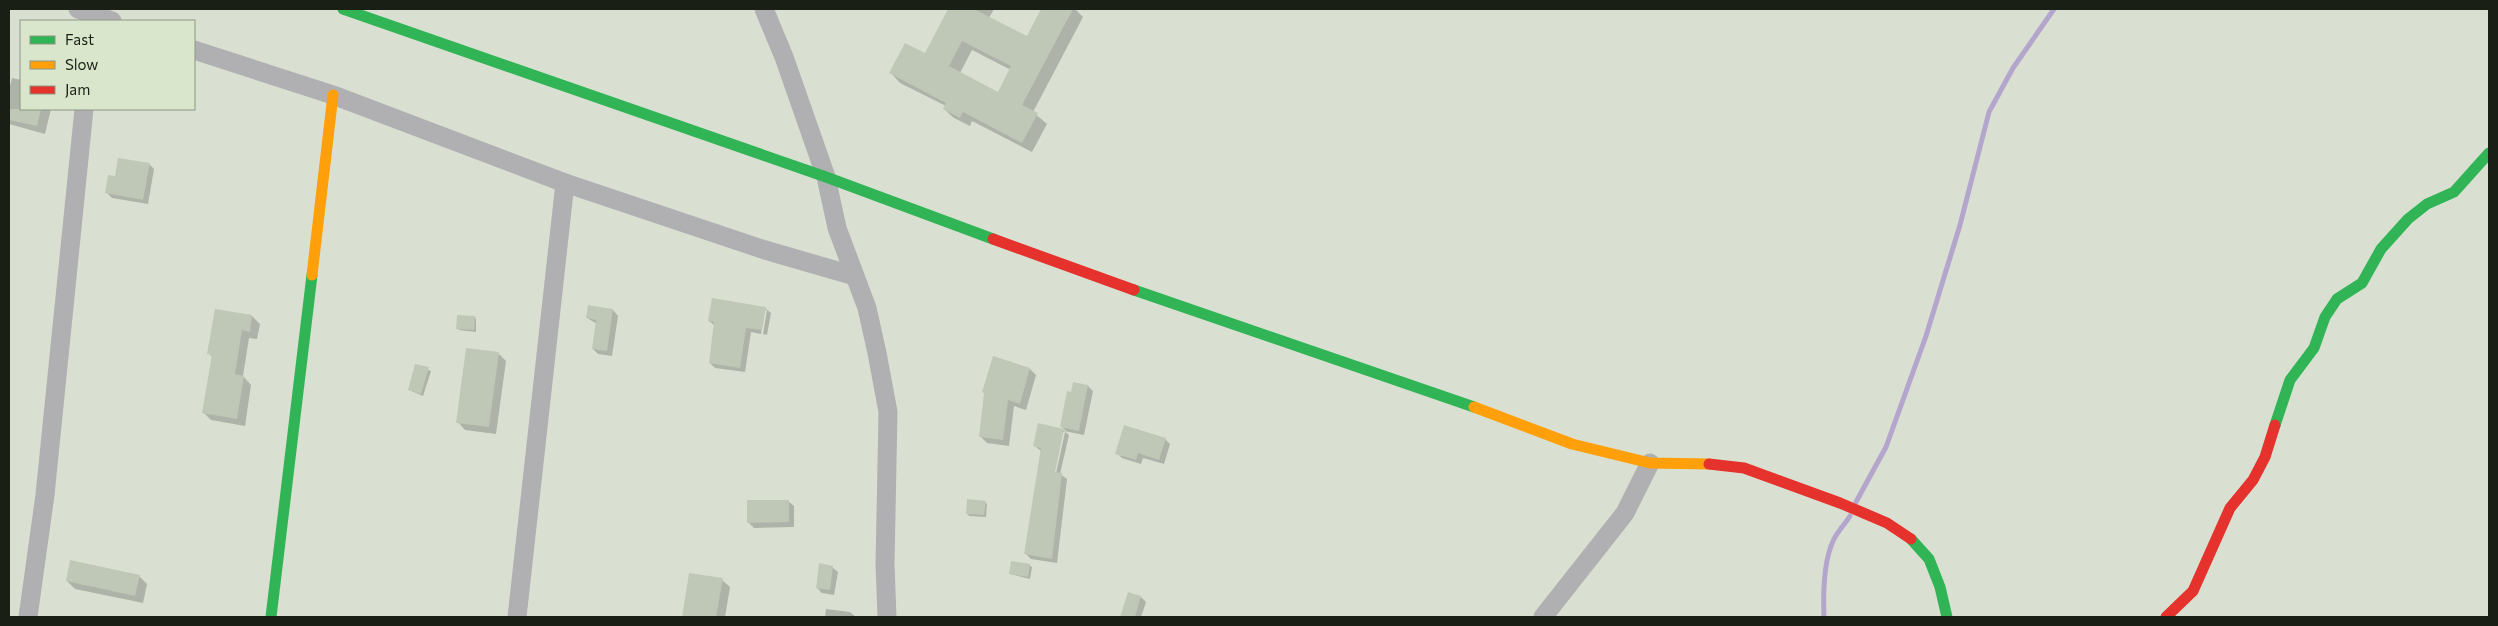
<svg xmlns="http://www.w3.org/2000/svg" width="2498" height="626" viewBox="0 0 2498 626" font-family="Commissioner,sans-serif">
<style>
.shadow{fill:#0003;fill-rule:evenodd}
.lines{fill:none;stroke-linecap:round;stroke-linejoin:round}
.stream{stroke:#b4a5cc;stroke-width:5}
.building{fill:#bfc8b6;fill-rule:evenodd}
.street{stroke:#b0b0b2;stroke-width:19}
.fast{stroke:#30b455;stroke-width:11}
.slow{stroke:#ff9f0a;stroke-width:11}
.jam{stroke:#e5322d;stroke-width:11}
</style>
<rect width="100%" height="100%" fill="#d9e0d2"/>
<!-- shadow -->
<g class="shadow">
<path d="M950 9H994L989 18 1027 37 1042 9H1075L1083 17 1033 112 1047 124 1032 152 972 121 970 126 954 118 944 109 946 106 900 83 891 73 926 55ZM972 50 1011 70 998 93 960 73Z"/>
<polygon points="12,78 21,80 21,109 51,109 45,134 9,124 9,90"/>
<polygon points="149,164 154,169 148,204 112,198 107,193 116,177"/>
<polygon points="765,308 771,313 767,335 763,334 767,310 764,310 761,334 751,332 745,372 715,368 710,363 715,326 709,321"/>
<polygon points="613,310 618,316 612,356 598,354 593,349 597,324 587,318"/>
<polygon points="252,316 260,324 257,339 249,338 243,376 251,385 245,426 211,420 203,412 212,357 209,353"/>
<polygon points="474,317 476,319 476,332 459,330 457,328"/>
<polygon points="499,354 506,361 496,434 465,430 458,422"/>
<polygon points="416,366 431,371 423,396 409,390"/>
<polygon points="1030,369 1036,375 1026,410 1014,406 1009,446 987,443 980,436"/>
<path d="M1088 386 1093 391 1084 435 1064 431 1069 435 1060 474 1067 479 1057 563 1031 559 1026 554 1041 451 1035 446 1039 425 1066 431 1061 426 1072 393ZM1062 432H1065L1055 478H1052Z"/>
<polygon points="1165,439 1170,444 1164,464 1143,458 1141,464 1122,458 1117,453"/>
<polygon points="788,501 794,506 794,527 754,528 749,523"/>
<polygon points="985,502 987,504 986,517 969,516 967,513"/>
<polygon points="1029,565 1032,567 1030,579 1010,574"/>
<polygon points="832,567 838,572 834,595 822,593 817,588"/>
<polygon points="690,574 722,580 730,587 725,617 683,617"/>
<polygon points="139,576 147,584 143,603 75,589 67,581"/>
<polygon points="1141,597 1146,602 1141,617 1122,617"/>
<polygon points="826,609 850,612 856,617 825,617"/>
</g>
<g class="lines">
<!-- stream -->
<g class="stream">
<polyline points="1856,502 1886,447 1926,336 1960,225 1989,112 2013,68 2054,9"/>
<path d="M1824 617C1823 593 1823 561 1834 539 1838 531 1845 524 1850 516"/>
</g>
</g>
<!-- building -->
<g class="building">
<path d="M948 9H974L1027 36 1041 9H1073L1022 105 1038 113 1022 143 963 112 960 118 943 109 946 103 889 73 905 43 925 53ZM962 41 1011 66 998 92 949 66Z"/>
<polygon points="9,109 41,109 37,126 9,120"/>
<polygon points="118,158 150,163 143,200 105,193 108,175 115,176"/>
<polygon points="712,298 766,307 762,330 746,328 740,368 709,363 714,322 708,321"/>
<polygon points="588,305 613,309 607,351 592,349 596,320 586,318"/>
<polygon points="215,309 252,315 250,332 242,330 235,374 244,376 237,419 202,413 212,355 207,354"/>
<polygon points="457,315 475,316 474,330 456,329"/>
<polygon points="466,348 499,352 489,427 456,423"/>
<polygon points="993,356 1030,368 1020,404 1008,400 1003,440 979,437 984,393 982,392"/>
<polygon points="415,364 429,367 421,394 408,390"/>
<polygon points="1073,382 1088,385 1079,431 1060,427 1067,391 1071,392"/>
<polygon points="1038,423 1064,429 1055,472 1062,473 1052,559 1024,554 1041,448 1033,446"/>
<polygon points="1124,425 1166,438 1159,460 1138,453 1136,460 1115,454"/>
<polygon points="967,499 986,501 984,515 966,514"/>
<polygon points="747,500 789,500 789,522 747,523"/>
<polygon points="70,560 140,575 135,596 66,581"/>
<polygon points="1011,561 1030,564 1028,577 1009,574"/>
<polygon points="819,563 833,566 830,590 816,588"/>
<polygon points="689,573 723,578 716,617 682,617"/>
<polygon points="1128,592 1141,596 1135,617 1120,617"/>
</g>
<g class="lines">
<!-- street -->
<g class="street">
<polyline points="78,9 112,21"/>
<polyline points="764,9 784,57 826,177 837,228 867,308 877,353 888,412 885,564 887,617"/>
<polyline points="194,50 333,95 565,183 765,250 855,276"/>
<polyline points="28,617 45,495 84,109"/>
<polyline points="517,617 565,183"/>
<polyline points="1543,617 1625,513 1650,463"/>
</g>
<!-- fast -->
<g class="fast">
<polyline points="343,9 826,177 993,239"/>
<polyline points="1134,290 1474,407"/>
<polyline points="2275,425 2290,380 2314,348 2325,317 2337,299 2362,283 2381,249 2408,219 2427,204 2454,192 2489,153"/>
<polyline points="1911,539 1929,559 1940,587 1947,617"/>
<polyline points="271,617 312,275"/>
</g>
<!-- slow -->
<g class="slow">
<polyline points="312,275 333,95"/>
<polyline points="1474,407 1572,444 1650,463 1709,464"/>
</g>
<!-- jam -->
<g class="jam">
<polyline points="993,239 1134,290"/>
<polyline points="1709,464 1744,468 1840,503 1887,523 1911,539"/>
<polyline points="2166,617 2193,591 2230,508 2253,480 2265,457 2275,425"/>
</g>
</g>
<!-- border -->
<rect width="2498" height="626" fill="none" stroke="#1a1f15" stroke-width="20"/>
<!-- legend -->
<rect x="20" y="20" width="175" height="90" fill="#d9e6cc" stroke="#8d9683"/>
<rect x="30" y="36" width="25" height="8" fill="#30b455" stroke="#8d9683"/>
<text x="65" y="45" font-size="15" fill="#1a1f15">Fast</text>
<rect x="30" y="61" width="25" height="8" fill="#ff9f0a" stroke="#8d9683"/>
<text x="65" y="70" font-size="15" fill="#1a1f15">Slow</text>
<rect x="30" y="86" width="25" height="8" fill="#e5322d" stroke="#8d9683"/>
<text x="65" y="95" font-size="15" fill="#1a1f15">Jam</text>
</svg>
